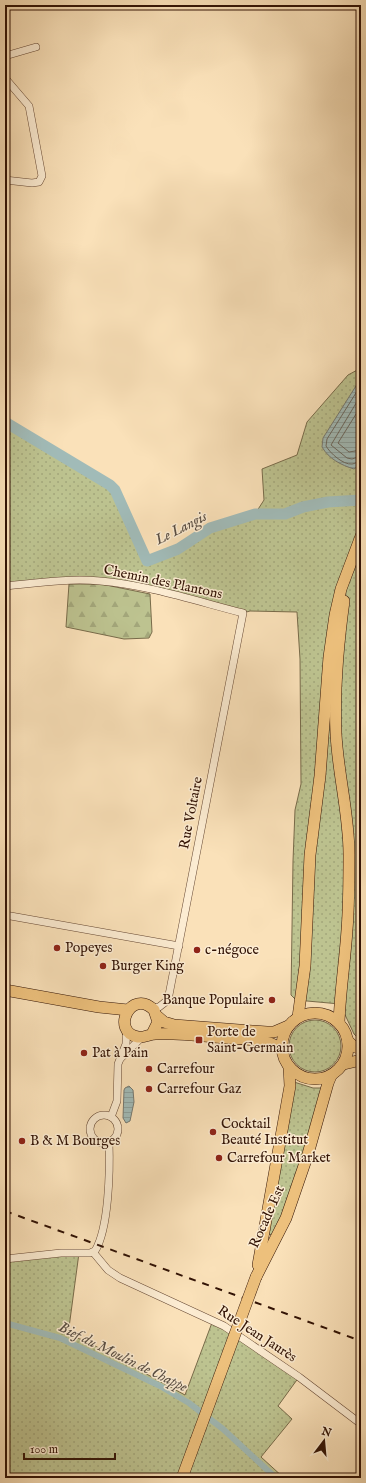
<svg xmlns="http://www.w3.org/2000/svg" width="366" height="1483" viewBox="0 0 366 1483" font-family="'IM FELL English',serif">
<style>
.grass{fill:url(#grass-dots);stroke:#786b4a}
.forest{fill:url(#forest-firs);stroke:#786b4a}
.water{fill:url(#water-rules);stroke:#757870}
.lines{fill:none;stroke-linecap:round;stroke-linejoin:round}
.shore{stroke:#6a675e;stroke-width:1}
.stream{stroke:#757870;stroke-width:2}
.canal{stroke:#a1bbb8;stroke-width:6}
.river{stroke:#a1bbb8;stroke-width:11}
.minor-casing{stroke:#644632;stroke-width:8}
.primary-casing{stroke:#321305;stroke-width:12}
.trunk-casing{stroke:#321305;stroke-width:12}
.minor{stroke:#fcecd2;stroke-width:7}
.primary{stroke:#edc07c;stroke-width:11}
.trunk{stroke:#edc07c;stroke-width:11}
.rail{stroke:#321305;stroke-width:2;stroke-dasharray:7 7;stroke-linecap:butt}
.primary-bridge-casing{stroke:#321305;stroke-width:12;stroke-linecap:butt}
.primary-bridge{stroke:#edc07c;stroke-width:11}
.poi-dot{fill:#8f2418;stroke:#fcecd2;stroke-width:1.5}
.labels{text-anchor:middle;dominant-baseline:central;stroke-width:3;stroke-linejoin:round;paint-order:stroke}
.street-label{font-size:14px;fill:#321305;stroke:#fcecd2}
.poi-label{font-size:14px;fill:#321305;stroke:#fcecd2;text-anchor:start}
.water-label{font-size:15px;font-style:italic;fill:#594e44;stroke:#fcecd2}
</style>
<defs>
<pattern id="grass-dots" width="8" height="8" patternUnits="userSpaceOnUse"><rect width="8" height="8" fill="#bdc390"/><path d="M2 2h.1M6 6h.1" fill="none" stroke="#a3a77b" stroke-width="1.8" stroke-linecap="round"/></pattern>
<pattern id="forest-firs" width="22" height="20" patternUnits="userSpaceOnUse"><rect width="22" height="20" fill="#bdc390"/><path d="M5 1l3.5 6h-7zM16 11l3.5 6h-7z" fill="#a3a77b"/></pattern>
<pattern id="water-rules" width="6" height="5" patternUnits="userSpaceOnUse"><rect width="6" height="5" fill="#a1bbb8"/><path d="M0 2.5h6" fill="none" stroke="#8ba09d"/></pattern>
</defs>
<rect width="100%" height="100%" fill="#fae1b9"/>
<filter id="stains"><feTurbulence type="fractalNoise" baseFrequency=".005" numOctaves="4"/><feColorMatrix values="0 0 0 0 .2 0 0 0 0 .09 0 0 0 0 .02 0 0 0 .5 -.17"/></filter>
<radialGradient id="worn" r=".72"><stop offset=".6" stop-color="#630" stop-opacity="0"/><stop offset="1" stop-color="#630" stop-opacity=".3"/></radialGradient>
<!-- grass -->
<g class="grass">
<polygon points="361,368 361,764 360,810 357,835 361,929 361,1041 354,1034 340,1004 296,1000 291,995 293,861 295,810 301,784 300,659 297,612 250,611 243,613 101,581 5,586 5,422 110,485 115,490 147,561 178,549 210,528 255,514 264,500 262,469 297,455 307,422 348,375"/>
<circle cx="315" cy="1046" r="26"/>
<polygon points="294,1082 313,1088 323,1088 310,1138 275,1236 266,1233"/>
<polygon points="79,1253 68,1335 86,1341 185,1395 213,1320 299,1377 278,1406 292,1419 261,1457 284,1478 5,1478 5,1259"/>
</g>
<!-- forest -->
<polygon class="forest" points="69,584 101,584 150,594 152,632 149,638 124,639 66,627"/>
<!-- water -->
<g class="water">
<path d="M361 378V464L354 469C341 465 329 459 322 447L323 438Z"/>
<polygon points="129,1086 133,1090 134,1102 130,1121 126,1123 123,1118 124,1090 125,1088"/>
</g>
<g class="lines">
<!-- shore -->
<g class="shore">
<path d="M361 385 327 439 326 446C330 453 343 465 352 464 355 464 358 461 361 461"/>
<polyline points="361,395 331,445 347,458 352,459 361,456"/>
<polyline points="361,406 338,443 349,452 361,450"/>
</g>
<!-- stream -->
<polyline class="stream" points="360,1478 361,1476"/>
<!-- canal -->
<polyline class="canal" points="5,1323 60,1338 160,1386 189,1403 223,1429 276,1478"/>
<!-- river -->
<polyline class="river" points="5,422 110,485 115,490 147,561 178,549 210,528 255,514 285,514 303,507 328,502 361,500"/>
<!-- minor casing -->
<g class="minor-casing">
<g id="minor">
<polyline points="5,56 36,47"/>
<polyline points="5,78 29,106 42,176 39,182 32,183 5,180"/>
<path d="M5 586C36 583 69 578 100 581 148 585 196 601 243 613L168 1000 159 1007 153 1008"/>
<polyline points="5,915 179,946"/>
<polyline points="121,1058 142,1037"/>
<circle cx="104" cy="1129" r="14"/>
<polyline points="111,1117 117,1101 118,1064 126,1044 127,1029"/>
<polyline points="93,1252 108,1270 120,1278 224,1326 299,1377 361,1424"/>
<path d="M5 1259 61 1253H90L95 1251C109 1228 110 1170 109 1142"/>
</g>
</g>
<!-- primary casing -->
<g class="primary-casing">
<g id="primary">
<polyline points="5,990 99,1007 128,1010"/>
<circle cx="315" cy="1046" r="33"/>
<polyline points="157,1016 164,1022 174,1025 267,1032 274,1032 288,1026"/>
<path d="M152 1034 158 1022 154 1010C131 987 110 1032 138 1037 145 1038 149 1034 156 1034 179 1033 203 1036 226 1038 239 1039 253 1039 265 1042 272 1043 276 1046 282 1049"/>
<polyline points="348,1041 353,1046 361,1049"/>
<polyline points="344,1064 361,1060"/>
<polyline points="258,1265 290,1086 289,1067"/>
<polyline points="256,1277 286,1218 308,1154 328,1083 331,1076"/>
<polyline points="182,1478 196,1440"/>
</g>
</g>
<!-- trunk casing -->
<g class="trunk-casing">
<g id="trunk">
<polyline points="298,1017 305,966 310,855 320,776 329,657 335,615 341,589 361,536"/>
<path d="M339 1023C340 992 345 961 347 930 349 905 349 879 349 854 349 814 338 774 336 734 334 689 338 645 344 601"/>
</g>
</g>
<!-- minor -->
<use href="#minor" class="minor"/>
<!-- primary -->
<use href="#primary" class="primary"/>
<!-- trunk -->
<use href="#trunk" class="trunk"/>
<!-- rail -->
<polyline class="rail" points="5,1211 361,1341"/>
<!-- primary-bridge casing -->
<g class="primary-bridge-casing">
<polyline id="primary-bridge" points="196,1440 256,1277"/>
</g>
<!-- primary-bridge -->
<use href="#primary-bridge" class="primary-bridge"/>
</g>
<!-- markers -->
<g class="poi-dot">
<circle cx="57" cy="948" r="4"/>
<circle cx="197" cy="950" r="4"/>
<circle cx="103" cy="966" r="4"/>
<circle cx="272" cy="1000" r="4"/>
<rect x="195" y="1036" width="8" height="8" rx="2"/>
<circle cx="84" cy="1053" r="4"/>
<circle cx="149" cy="1069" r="4"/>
<circle cx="149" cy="1089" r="4"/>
<circle cx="213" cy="1132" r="4"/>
<circle cx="22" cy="1141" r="4"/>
<circle cx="219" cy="1158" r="4"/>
</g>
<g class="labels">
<!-- street labels -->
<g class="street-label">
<text transform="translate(163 582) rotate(12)">Chemin des Plantons</text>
<text transform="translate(191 813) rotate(-79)">Rue Voltaire</text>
<text transform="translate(267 1217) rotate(-66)">Rocade Est</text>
<text transform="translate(257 1334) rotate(33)">Rue Jean Jaurès</text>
</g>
<!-- poi labels -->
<g class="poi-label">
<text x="65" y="948">Popeyes</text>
<text x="205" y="950">c-négoce</text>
<text x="111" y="966">Burger King</text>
<text x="264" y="1000" text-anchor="end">Banque Populaire</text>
<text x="207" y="1032">Porte de<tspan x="207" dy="16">Saint-Germain</tspan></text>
<text x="92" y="1053">Pat à Pain</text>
<text x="157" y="1069">Carrefour</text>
<text x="157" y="1089">Carrefour Gaz</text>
<text x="221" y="1124">Cocktail<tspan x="221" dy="16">Beauté Institut</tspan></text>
<text x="30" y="1141">B &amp; M Bourges</text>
<text x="227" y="1158">Carrefour Market</text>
</g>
<!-- water labels -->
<g class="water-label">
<text transform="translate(181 528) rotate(-27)">Le Langis</text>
<text transform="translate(123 1357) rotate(26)">Bief du Moulin de Chappe</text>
</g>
</g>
<!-- margin -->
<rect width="366" height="1483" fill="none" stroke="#fae1b9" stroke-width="20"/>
<rect x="6" y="6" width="354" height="1471" fill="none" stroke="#321305" stroke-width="2"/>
<rect x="10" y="10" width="346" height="1463" fill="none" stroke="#321305"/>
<!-- north arrow -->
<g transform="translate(324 1441) rotate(16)" stroke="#fcecd2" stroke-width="3" paint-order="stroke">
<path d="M0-3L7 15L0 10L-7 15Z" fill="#321305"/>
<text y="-6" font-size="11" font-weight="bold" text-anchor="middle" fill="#321305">N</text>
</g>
<!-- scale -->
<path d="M24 1453v6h91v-6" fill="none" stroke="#321305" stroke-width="2"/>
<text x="30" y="1453" font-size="12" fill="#321305" stroke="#fcecd2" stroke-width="3" paint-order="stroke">100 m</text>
<rect width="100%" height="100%" filter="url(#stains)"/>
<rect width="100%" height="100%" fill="url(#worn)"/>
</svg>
